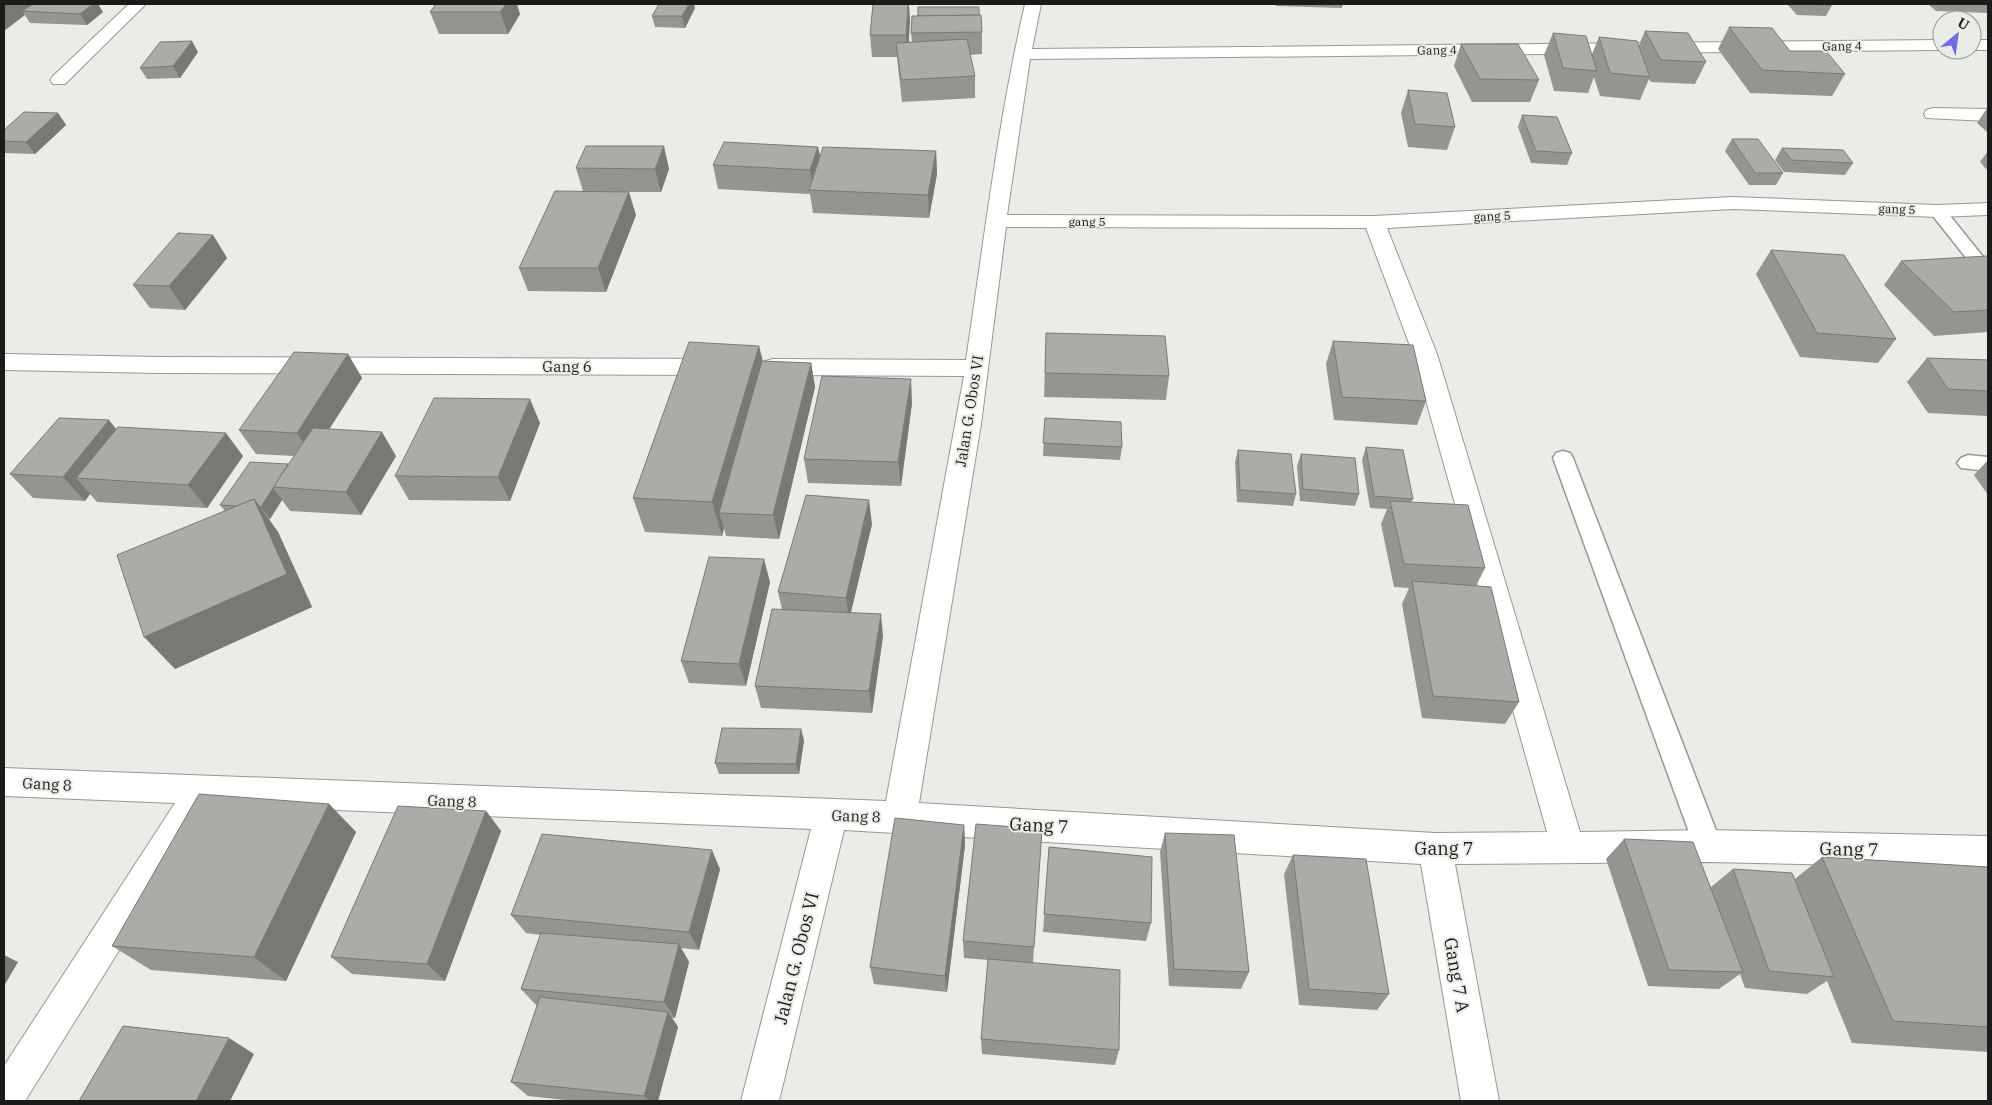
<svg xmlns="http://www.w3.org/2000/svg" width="1992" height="1105" viewBox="0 0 1992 1105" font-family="'IBM Plex Serif',serif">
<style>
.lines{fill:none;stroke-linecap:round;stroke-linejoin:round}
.lane-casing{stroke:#959992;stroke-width:3}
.street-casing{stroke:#959992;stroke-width:2}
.lane{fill:#fff;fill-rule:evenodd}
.street{fill:#fff;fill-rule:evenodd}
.wall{fill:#929590}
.shaded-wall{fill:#777975}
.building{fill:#aaada7;stroke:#777975}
.labels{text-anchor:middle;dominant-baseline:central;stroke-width:4;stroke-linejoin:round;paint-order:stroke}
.far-street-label{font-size:12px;fill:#1b1c1a;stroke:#e9ede6}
.street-label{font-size:15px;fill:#1b1c1a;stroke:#e9ede6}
.near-street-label{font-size:18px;fill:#1b1c1a;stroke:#e9ede6}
</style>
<rect width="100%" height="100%" fill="#e9ede6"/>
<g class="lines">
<!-- lane casing -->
<g class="lane-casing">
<g id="lane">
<polygon points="1937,206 1943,207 1988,263 1988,279 1982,278 1929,211 1931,207"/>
<polygon points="1563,451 1570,453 1573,458 1722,846 1718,855 1708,859 1698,855 1694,846 1553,458 1556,453"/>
<polygon points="1968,455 1988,457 1988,471 1961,468 1957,463 1961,458"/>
</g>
</g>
<!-- street casing -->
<g class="street-casing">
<g id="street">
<polygon points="129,4 146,4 65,84 53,84 50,80 53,76"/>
<path d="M1025 4H1041L1032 49 1942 40V50L1030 59 1007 215 1374 216 1733 197 1937 205 1988 203V215L1937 217 1733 209 1387 228 1437 354 1580 832 1708 830 1988 836V868L1708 862 1455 864 1499 1101H1461L1421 864 844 830 779 1101H741L811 829 210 805 25 1101H4V1066L175 803 4 796V768L886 801 964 376 773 375 765 373 761 367 765 361 773 359 966 360C984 241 998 121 1025 4ZM1006 227 1366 228 1413 354 1547 832 1435 833 919 803 981 424Z"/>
<polygon points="1972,40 1988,40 1988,50 1971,50"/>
<polygon points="1933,108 1988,109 1988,121 1926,118 1924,114 1926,110"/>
<polygon points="4,354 157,357 718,359 726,361 730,367 726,373 718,375 157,373 4,370"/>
</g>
</g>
<!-- lane -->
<use href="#lane" class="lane"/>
<!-- street -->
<use href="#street" class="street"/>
</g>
<!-- wall -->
<g class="wall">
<polygon points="4,4 103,12 87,25 30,23 25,15"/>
<polygon points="436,4 520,14 508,34 439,34 430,12"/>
<polygon points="1275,4 1343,4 1342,8 1276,6"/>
<polygon points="1787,4 1831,4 1832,5 1826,16 1797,15"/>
<polygon points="1928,4 1988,4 1988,13 1936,11"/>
<polygon points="695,8 685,28 655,27 652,16"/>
<polygon points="979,15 982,32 982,54 970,55 975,76 975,98 902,102 897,57 872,57 870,35 910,20 908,42 912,42 911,33"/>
<polygon points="1729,27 1790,51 1845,74 1832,96 1750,93 1718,49"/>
<polygon points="1645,31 1706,62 1695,84 1651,82 1649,79 1640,100 1600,96 1594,77 1588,93 1554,91 1544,55 1553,33 1592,54 1599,37 1639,45"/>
<polygon points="1461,44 1539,80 1530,102 1472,102 1454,66"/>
<polygon points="198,52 180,78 147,79 140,68"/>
<polygon points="1408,90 1455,127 1447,150 1408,147 1401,113"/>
<polygon points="1988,107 1988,133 1977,123"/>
<polygon points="58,113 66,125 35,154 4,153 4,130"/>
<polygon points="1522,115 1572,153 1567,165 1531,163 1518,127"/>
<polygon points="1732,139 1783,173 1776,185 1749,185 1725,151"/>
<polygon points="586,146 669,169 661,192 624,192 636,215 606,292 528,291 519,268 583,191 576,168"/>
<polygon points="818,147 820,156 936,151 937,174 929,218 813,213 810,194 718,189 713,165"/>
<polygon points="1782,148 1853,163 1845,175 1784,172 1775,160"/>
<polygon points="1988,151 1988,171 1980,162"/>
<polygon points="213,235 227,258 185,310 150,308 133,285"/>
<polygon points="1771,250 1896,339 1878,363 1800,357 1756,274"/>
<polygon points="1988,257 1988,332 1934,336 1884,285 1901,261"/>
<polygon points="1046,333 1169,376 1166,400 1044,397"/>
<polygon points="1333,341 1426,401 1417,425 1334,420 1326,364"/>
<polygon points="759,346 763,361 811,363 815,387 779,539 726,536 724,528 722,536 645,532 633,498"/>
<polygon points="348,354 362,378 329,429 396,456 361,515 290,511 282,500 270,519 269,519 278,532 312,607 175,669 225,511 220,505 289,464 294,456 256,454 239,430"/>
<polygon points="1927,358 1988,360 1988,416 1928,413 1907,382"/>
<polygon points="912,403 901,486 808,483 804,459"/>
<polygon points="1045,418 1122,447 1120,460 1043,456"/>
<polygon points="540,423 510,501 409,500 395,476"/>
<polygon points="116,429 243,456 207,508 97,502 90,494 85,501 33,498 10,474"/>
<polygon points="1366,447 1413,499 1411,502 1485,568 1476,586 1519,702 1505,724 1422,718 1402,604 1409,588 1394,587 1381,524 1387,509 1370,508 1362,460"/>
<polygon points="1238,450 1296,494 1293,506 1237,502 1235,462"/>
<polygon points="1301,454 1359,494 1355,506 1300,501 1297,466"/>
<polygon points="1988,460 1988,495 1974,475"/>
<polygon points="872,524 851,612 883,636 872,713 761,708 755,686 782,609 778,592"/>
<polygon points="770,582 746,686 689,683 681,661"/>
<polygon points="804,740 799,774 719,774 715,763"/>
<polygon points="329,804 356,832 286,981 151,970 112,946"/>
<polygon points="486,811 501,831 445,981 352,974 331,957"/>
<polygon points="964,825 965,845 947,992 874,984 870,967"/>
<polygon points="1042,829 1033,963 1119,1050 1115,1065 982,1054 981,1039 988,960 964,958 963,941"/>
<polygon points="1165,833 1249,972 1241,989 1169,986 1160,852"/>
<polygon points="1624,839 1711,887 1733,869 1795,879 1822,857 1988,867 1988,1052 1852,1043 1827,981 1807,994 1745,988 1740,974 1719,989 1648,986 1606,859"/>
<polygon points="1049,847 1151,923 1146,941 1043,932"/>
<polygon points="1293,855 1389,994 1377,1010 1299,1005 1284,874"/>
<polygon points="720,869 699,950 681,948 689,962 675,1018 672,1018 678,1027 658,1101 574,1101 528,1096 511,1082 537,1006 521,989 541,935 526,933 511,915"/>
</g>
<!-- shaded-wall -->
<g class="shaded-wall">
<polygon points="4,4 40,4 22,11 25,15 4,31"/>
<polygon points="93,4 98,4 103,12 87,25 80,14"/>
<polygon points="506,4 517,4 520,14 508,34 500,12"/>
<polygon points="689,4 694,4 695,8 685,28 682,16"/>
<polygon points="908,4 909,4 910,20 908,57 906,35"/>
<polygon points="192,41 198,52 180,78 173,66"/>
<polygon points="58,113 66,125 35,154 26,142"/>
<polygon points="664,146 669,169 661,192 655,169"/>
<polygon points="818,147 822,170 813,190 810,170"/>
<polygon points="936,151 937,174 929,218 928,195"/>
<polygon points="629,192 636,215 606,292 598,268"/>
<polygon points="213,235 227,258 185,310 169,286"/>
<polygon points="759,346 766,379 719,513 724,528 722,536 712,502"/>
<polygon points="348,354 362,378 312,456 297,433"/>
<polygon points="811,363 815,387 779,539 773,515"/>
<polygon points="911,379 912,403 901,486 898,462"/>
<polygon points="530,399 540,423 510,501 498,477"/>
<polygon points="109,420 128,444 76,478 90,494 85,501 63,477"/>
<polygon points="382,432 396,456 361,515 346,492"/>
<polygon points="226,433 243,456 207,508 188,485"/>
<polygon points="273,488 282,500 270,519 261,507"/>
<polygon points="254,499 278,532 312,607 175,669 144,637"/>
<polygon points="869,500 872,524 849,620 846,598"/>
<polygon points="764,559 770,582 746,686 739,664"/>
<polygon points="881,614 883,636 872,713 869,691"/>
<polygon points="801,729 804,740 799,774 796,764"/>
<polygon points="329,804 356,832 286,981 254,957"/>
<polygon points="486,811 501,831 445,981 427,964"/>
<polygon points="964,825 965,845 947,992 945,976"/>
<polygon points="712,850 720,869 699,950 689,932"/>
<polygon points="679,944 689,962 675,1018 664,1002"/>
<polygon points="4,955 18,962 4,986"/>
<polygon points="668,1012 678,1027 658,1101 649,1101 644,1096"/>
<polygon points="229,1038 254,1054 230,1101 196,1101"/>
</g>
<!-- building -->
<g class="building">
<polygon points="33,4 93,4 80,14 22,11"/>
<polygon points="436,4 506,4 500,12 430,12"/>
<polygon points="659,4 689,4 682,16 652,16"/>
<polygon points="873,4 908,4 906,35 870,35"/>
<polygon points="1803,4 1831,4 1832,5"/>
<polygon points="918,7 979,7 979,15 918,16"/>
<polygon points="981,15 982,32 911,33 912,16"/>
<polygon points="1729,27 1772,28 1790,51 1826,51 1845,74 1762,70"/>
<polygon points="1645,31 1688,33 1706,62 1661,60"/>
<polygon points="1553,33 1586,36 1597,71 1563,68"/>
<polygon points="1599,37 1637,41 1650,77 1610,73"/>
<polygon points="967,39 975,76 901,80 896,43"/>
<polygon points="192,41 173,66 140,68 160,42"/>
<polygon points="1461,44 1518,44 1539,80 1480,79"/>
<polygon points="1408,90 1447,93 1455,127 1415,124"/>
<polygon points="24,112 58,113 26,142 4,141 4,130"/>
<polygon points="1522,115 1557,117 1572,153 1536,151"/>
<polygon points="1732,139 1758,139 1783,173 1755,173"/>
<polygon points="724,142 818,147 810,170 713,165"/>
<polygon points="586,146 664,146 655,169 576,168"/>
<polygon points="823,147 936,151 928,195 809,190"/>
<polygon points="1782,148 1843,150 1853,163 1791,160"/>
<polygon points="555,191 629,192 598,268 519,268"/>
<polygon points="178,233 213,235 169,286 133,285"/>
<polygon points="1771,250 1844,255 1896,339 1817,333"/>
<polygon points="1987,256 1988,257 1988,310 1954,312 1901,261"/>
<polygon points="1046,333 1165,336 1169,376 1045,373"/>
<polygon points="1333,341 1413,345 1426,401 1342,397"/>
<polygon points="689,342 759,346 712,502 633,498"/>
<polygon points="294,352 348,354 297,433 239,430"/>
<polygon points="1927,358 1988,360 1988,391 1948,389"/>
<polygon points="762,361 811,363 773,515 719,513"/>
<polygon points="822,376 911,379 898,462 804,459"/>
<polygon points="434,398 530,399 498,477 395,476"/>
<polygon points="59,418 109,420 63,477 10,474"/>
<polygon points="1045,418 1121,422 1122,447 1043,443"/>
<polygon points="118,427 226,433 188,485 76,478"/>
<polygon points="313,428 382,432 346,492 273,487"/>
<polygon points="1366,447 1403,450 1413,499 1374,496"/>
<polygon points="1238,450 1291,454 1296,494 1240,490"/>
<polygon points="1301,454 1355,458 1359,494 1303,489"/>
<polygon points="250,462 288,464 261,507 260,507 254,499 237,506 220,505"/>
<polygon points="806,495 869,500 846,598 778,592"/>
<polygon points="254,499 287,574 144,637 117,555"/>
<polygon points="1390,501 1468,505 1485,568 1404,564"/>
<polygon points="709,557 764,559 739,664 681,661"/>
<polygon points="1412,581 1491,587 1519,702 1433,696"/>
<polygon points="772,609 881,614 869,691 755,686"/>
<polygon points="722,728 801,729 796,764 715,763"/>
<polygon points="199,794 329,804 254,957 112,946"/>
<polygon points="398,806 486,811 427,964 331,957"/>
<polygon points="895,818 964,825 945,976 870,967"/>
<polygon points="976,824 1042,829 1034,947 963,941"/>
<polygon points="1165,833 1234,835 1249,972 1174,969"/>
<polygon points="542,834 712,850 689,932 511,915"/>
<polygon points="1624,839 1693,842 1743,972 1669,970"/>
<polygon points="1049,847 1152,857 1151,923 1044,914"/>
<polygon points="1293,855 1366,859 1389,994 1309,989"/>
<polygon points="1822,857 1988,867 1988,1027 1893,1021"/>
<polygon points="1733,869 1792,873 1834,977 1769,971"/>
<polygon points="541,933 679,944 664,1002 521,989"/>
<polygon points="988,959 1120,970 1119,1050 981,1039"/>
<polygon points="540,997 668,1012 644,1096 511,1082"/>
<polygon points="123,1026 229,1038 196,1101 79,1101"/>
</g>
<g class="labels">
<!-- far-street labels -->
<g class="far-street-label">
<text transform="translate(1842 46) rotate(-1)">Gang 4</text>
<text transform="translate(1437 50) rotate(-1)">Gang 4</text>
<text transform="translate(1897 209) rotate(2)">gang 5</text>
<text transform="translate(1492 216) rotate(-3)">gang 5</text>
<text x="1087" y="221">gang 5</text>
</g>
<!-- street labels -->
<g class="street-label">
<text x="567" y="366">Gang 6</text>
<text transform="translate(969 411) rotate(-81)">Jalan G. Obos VI</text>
<text transform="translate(47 784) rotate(3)">Gang 8</text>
<text transform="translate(452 801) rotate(2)">Gang 8</text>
<text transform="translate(856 816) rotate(2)">Gang 8</text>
</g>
<!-- near-street labels -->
<g class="near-street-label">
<text transform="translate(1039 825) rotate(3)">Gang 7</text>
<text x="1444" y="848">Gang 7</text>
<text transform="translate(1849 849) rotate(1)">Gang 7</text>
<text transform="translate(796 958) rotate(-76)">Jalan G. Obos VI</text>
<text transform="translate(1457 975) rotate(80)">Gang 7 A</text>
</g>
</g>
<!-- border -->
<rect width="1992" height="1105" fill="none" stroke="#1b1c1a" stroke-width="10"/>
<!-- north arrow -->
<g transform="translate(1957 35) rotate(29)"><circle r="24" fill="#e9ede6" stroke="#979994"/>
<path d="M0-4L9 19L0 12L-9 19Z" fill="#706ce6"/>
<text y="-8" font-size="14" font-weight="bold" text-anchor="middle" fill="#1b1c1a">U</text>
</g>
</svg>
